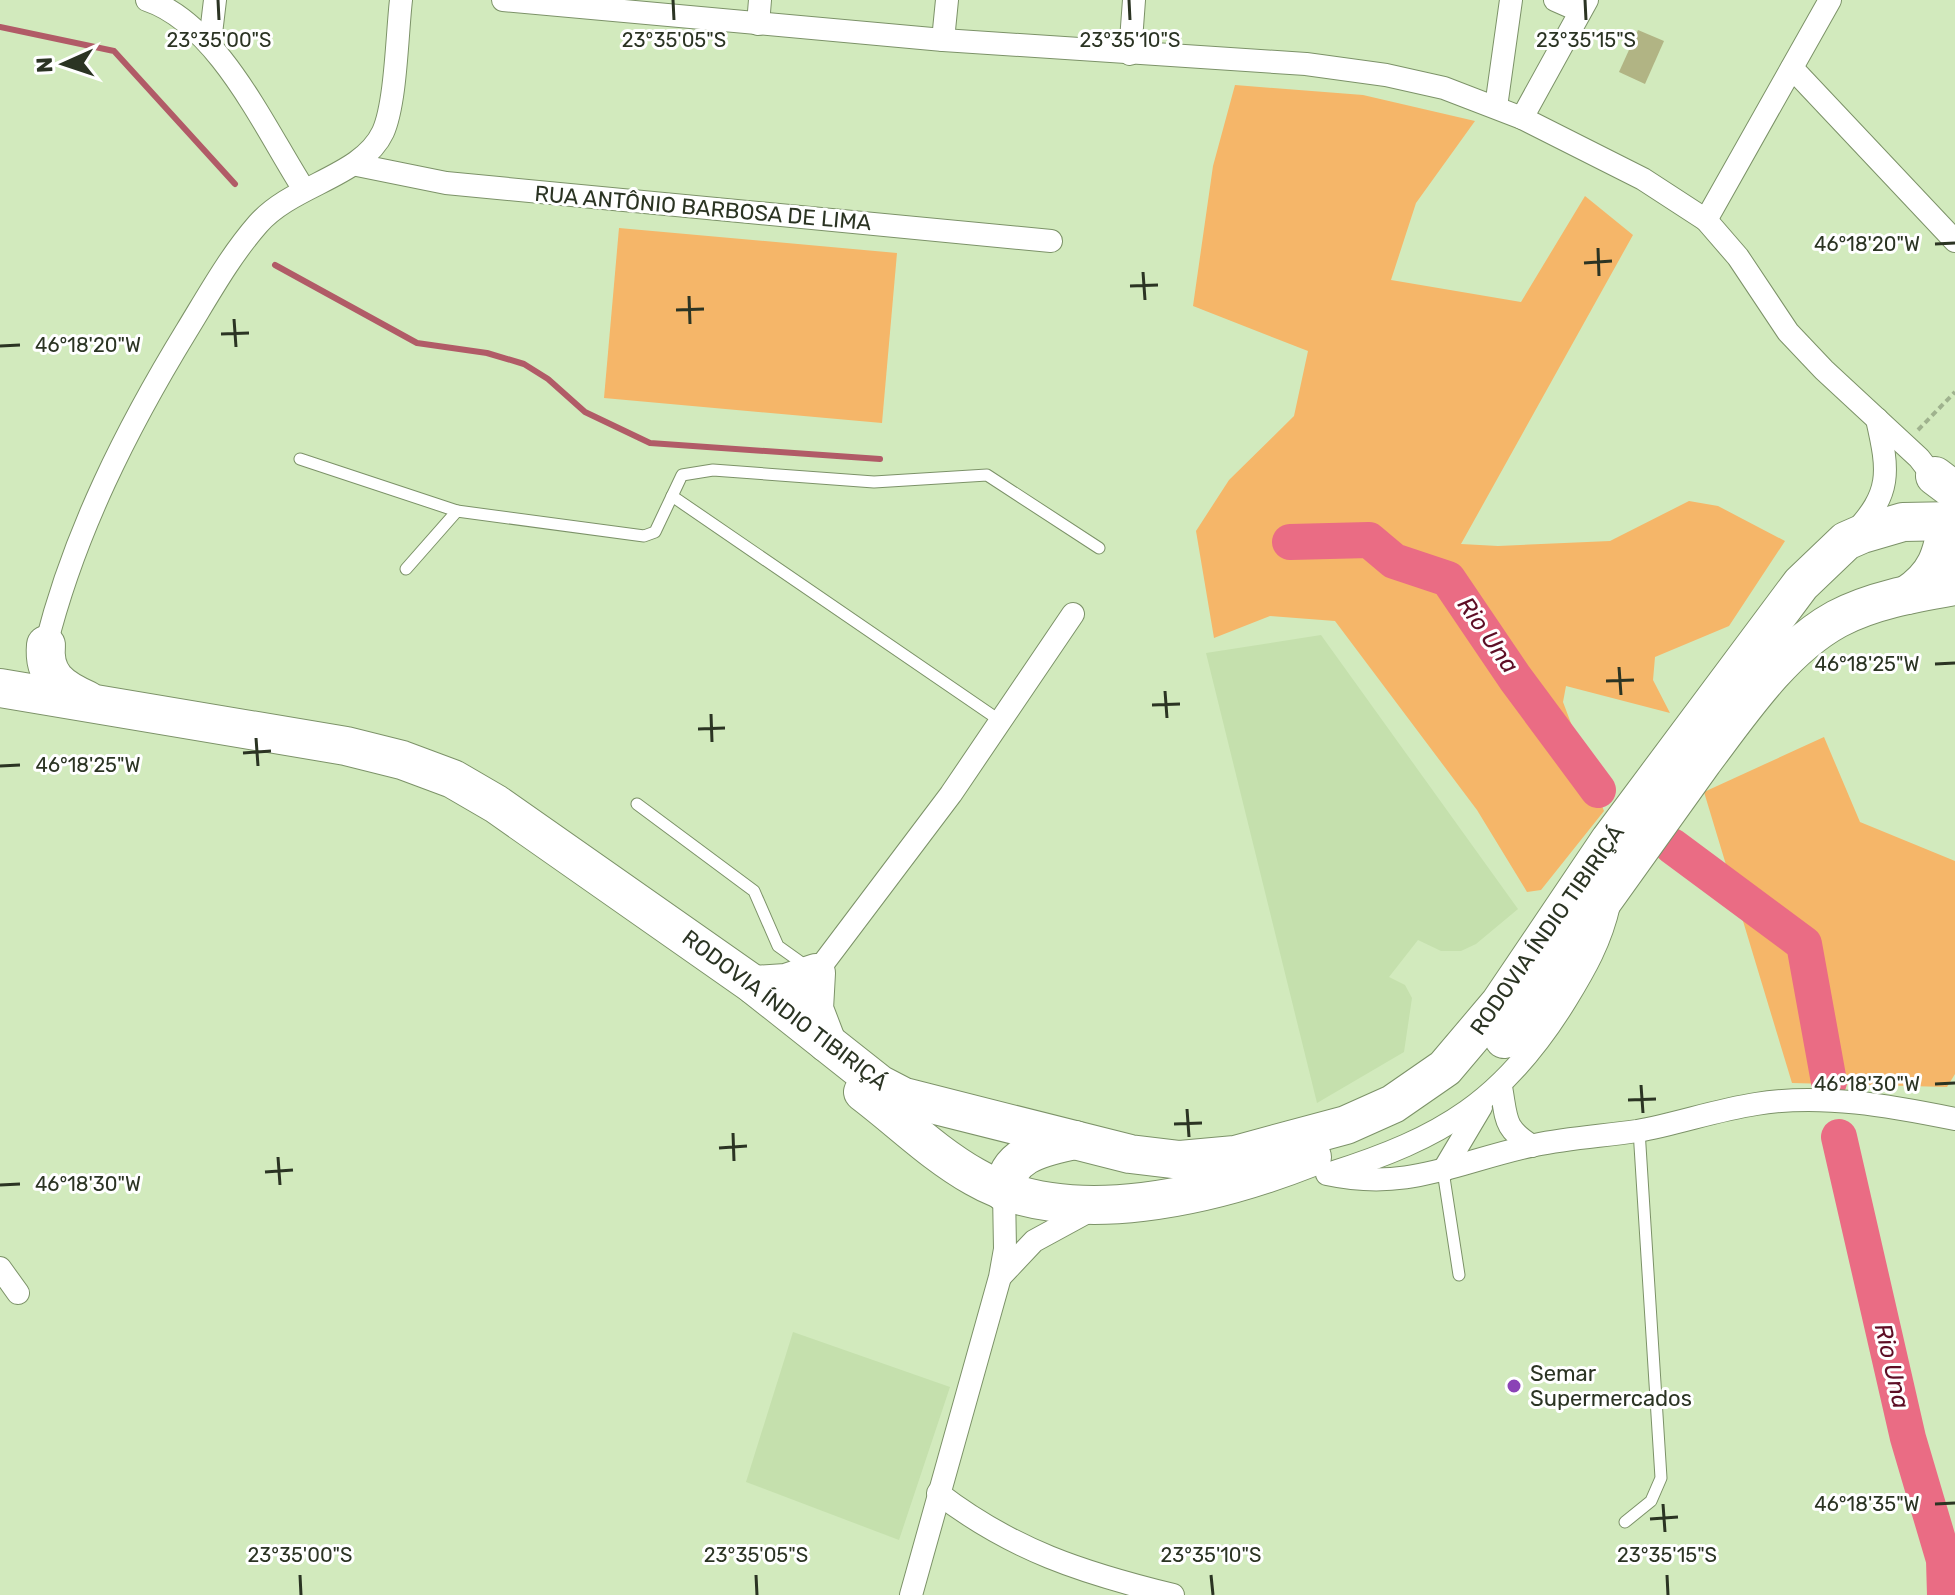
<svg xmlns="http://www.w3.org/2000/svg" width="1955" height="1595" viewBox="0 0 1955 1595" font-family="Rubik,sans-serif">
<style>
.built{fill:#c5e0ad}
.green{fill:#f5b669}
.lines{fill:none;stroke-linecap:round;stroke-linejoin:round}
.stream{stroke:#b15b67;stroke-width:6}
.river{stroke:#ea6c84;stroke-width:36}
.building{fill:#b1b484}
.service-casing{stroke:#7c9268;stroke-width:13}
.minor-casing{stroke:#7c9268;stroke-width:24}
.trunk-casing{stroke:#7c9268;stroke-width:40}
.path{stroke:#9fb28e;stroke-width:4;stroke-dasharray:6 4;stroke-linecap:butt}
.service{stroke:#fff;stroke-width:11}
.minor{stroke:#fff;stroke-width:22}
.trunk{stroke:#fff;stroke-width:38}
.ticks{fill:none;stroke:#2b3423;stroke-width:3}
.poi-dot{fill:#8b43b6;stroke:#fff;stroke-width:3}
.labels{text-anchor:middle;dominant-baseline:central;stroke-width:6;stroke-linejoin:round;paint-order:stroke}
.street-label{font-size:22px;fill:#2b3423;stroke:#fff}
.poi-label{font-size:22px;fill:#2b3423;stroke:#fff;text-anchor:start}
.water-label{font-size:24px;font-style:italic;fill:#5e0e25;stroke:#fff}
.ticks-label{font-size:20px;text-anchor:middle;fill:#2b3423;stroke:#fff;stroke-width:6;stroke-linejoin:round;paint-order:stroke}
</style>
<rect width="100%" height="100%" fill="#d2eabd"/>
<!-- built -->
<g class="built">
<polygon points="1321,635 1518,909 1476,944 1461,951 1441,951 1418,940 1389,977 1405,985 1412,998 1404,1052 1317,1103 1206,653"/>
<polygon points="793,1332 950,1387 899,1540 746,1482"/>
</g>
<!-- green -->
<g class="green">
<polygon points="1235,85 1363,95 1475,121 1416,203 1391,280 1521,302 1585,196 1633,235 1461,544 1498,546 1610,541 1689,501 1718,506 1785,541 1729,626 1655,657 1653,680 1670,713 1566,686 1563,702 1604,811 1541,890 1527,892 1477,810 1335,621 1270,616 1214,638 1196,531 1229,480 1294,416 1308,351 1193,306 1213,166"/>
<polygon points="619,228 897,253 882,423 604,398"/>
<polygon points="1824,737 1860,822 1955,861 1955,1074 1947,1087 1792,1083 1704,792"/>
</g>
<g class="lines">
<!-- stream -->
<g class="stream">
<polyline points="0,27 114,51 235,184"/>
<polyline points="275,265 417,343 487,353 524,364 548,379 585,412 650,443 880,459"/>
</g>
<!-- river -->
<g class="river">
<polyline points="1290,542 1369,540 1394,561 1448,579 1515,678 1598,790"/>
<polyline points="1672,846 1804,944 1829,1082"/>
<polyline points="1839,1137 1908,1438 1944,1560 1945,1595"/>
</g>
</g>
<!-- building -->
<polygon class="building" points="1638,30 1664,41 1645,84 1619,72"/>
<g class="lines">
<!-- service casing -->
<g class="service-casing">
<g id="service">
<polyline points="300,459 457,511"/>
<polyline points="672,496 1002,722"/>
<polyline points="406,569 457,511 644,536 655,532 682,475 713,470 874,482 987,475 1099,548"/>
<polyline points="637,804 754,891 778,946 806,966"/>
<polyline points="1443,1171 1459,1275"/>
<polyline points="1625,1522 1651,1501 1661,1478 1639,1130"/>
</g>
</g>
<!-- minor casing -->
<g class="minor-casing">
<g id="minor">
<path d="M147 0C218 24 264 127 303 188"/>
<polyline points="503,0 943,40 1306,64 1386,75 1444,88 1522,118 1643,179 1706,220 1738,257 1788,332 1824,370 1919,458 1939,484"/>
<polyline points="1555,0 1580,11"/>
<polyline points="758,24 760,0"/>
<polyline points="943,40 947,0"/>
<polyline points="210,42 215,0"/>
<polyline points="1130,54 1134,0"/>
<polyline points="1792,68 1955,241"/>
<polyline points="1496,107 1511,0"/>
<polyline points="1522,118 1587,0"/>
<polyline points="357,165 446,183 1051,241"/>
<polyline points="1706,220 1830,0"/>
<path d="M1853 534C1892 493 1889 472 1877 419"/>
<path d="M46 645C74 533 127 428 187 330 209 294 230 256 258 224 293 184 362 177 383 132 396 103 397 34 401 0"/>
<polyline points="816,973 951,794 1073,614"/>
<path d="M1501 1087C1507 1119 1503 1128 1532 1146"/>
<polyline points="1443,1171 1481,1107"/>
<path d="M1331 1173C1442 1138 1504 1101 1566 1000 1585 969 1601 941 1609 905"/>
<path d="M1327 1174C1410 1192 1458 1161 1535 1145 1569 1138 1603 1136 1637 1131 1677 1124 1716 1110 1756 1104 1821 1093 1891 1106 1955 1119"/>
<polyline points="0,1268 18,1293"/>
<polyline points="1001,1276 1034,1241 1091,1210"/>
<path d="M938 1493C1012 1550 1083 1573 1173 1595"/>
<polyline points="911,1595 1000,1277 1005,1249 1004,1192"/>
</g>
</g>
<!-- trunk casing -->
<g class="trunk-casing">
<g id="trunk">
<polyline points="1935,476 1955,491"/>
<path d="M1907 595C1937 575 1942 555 1948 521"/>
<path d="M46 645C43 676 60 688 87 700"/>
<polyline points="0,688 346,746 402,760 453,779 496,804 754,985 879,1084 904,1097 1130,1154 1180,1160 1235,1155 1346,1125 1393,1104 1445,1068 1500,1003 1610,840 1801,584 1846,541 1862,534 1903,522 1955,521"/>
<polyline points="754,985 786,983 816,973 814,1009 827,1043"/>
<path d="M1504 1039 1703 761C1740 712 1782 649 1837 619 1873 600 1915 593 1955 586"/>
<path d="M863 1092C900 1120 934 1154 975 1177 1070 1232 1216 1195 1312 1157"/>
<path d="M1004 1192C1006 1153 1044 1147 1075 1140"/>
</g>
</g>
<!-- path -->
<polyline class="path" points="1918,430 1955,392"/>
<!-- service -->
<use href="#service" class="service"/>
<!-- minor -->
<use href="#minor" class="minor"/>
<!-- trunk -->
<use href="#trunk" class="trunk"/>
</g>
<!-- ticks -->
<path class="ticks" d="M218 0 219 20M673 0 674 20M1129 0 1130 20M1585 0 1586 20M1935 244 1955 243M1598 248 1599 276M1584 263 1612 261M1143 272 1145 300M1130 286 1158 285M689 296 690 324M676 310 704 309M234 319 236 347M221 334 249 333M0 346 20 345M1935 664 1955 663M1619 667 1621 695M1606 681 1634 680M1165 691 1167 718M1152 705 1180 704M711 714 712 742M698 729 725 728M256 738 258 766M243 753 271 751M0 766 20 765M1935 1084 1955 1083M1641 1085 1643 1113M1628 1100 1656 1099M1187 1109 1189 1137M1174 1124 1202 1123M733 1133 734 1161M719 1148 747 1146M278 1157 280 1185M265 1172 293 1170M0 1185 20 1184M1663 1504 1665 1532M1935 1504 1955 1503M1650 1519 1678 1517M300 1575 301 1595M756 1575 757 1595M1211 1575 1213 1595M1667 1575 1668 1595"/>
<!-- markers -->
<circle class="poi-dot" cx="1514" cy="1386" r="8"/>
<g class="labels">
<!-- street labels -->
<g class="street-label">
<text transform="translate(703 208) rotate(5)">RUA ANTÔNIO BARBOSA DE LIMA</text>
<text transform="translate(1547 930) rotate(-55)">RODOVIA ÍNDIO TIBIRIÇÁ</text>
<text transform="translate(785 1010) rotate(37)">RODOVIA ÍNDIO TIBIRIÇÁ</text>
</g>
<!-- poi labels -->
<g class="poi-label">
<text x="1530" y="1373">Semar<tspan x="1530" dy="25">Supermercados</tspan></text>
</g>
<!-- water labels -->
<g class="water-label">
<text transform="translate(1488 635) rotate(55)">Rio Una</text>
<text transform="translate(1892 1366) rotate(77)">Rio Una</text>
</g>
</g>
<g class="ticks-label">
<text x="219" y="47">23°35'00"S</text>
<text x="674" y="47">23°35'05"S</text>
<text x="1130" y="47">23°35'10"S</text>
<text x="1586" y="47">23°35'15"S</text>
<text x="1867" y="251">46°18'20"W</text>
<text x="88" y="352">46°18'20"W</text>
<text x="1867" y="671">46°18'25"W</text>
<text x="88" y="772">46°18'25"W</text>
<text x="1867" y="1091">46°18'30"W</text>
<text x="88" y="1191">46°18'30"W</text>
<text x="1867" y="1511">46°18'35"W</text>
<text x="300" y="1562">23°35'00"S</text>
<text x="756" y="1562">23°35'05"S</text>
<text x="1211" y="1562">23°35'10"S</text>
<text x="1667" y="1562">23°35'15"S</text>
</g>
<!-- north arrow -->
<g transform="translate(64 64) rotate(267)" stroke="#ffffff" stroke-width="6" paint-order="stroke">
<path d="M0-6L14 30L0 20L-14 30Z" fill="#2b3423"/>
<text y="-12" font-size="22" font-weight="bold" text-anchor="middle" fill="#2b3423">N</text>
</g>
</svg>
